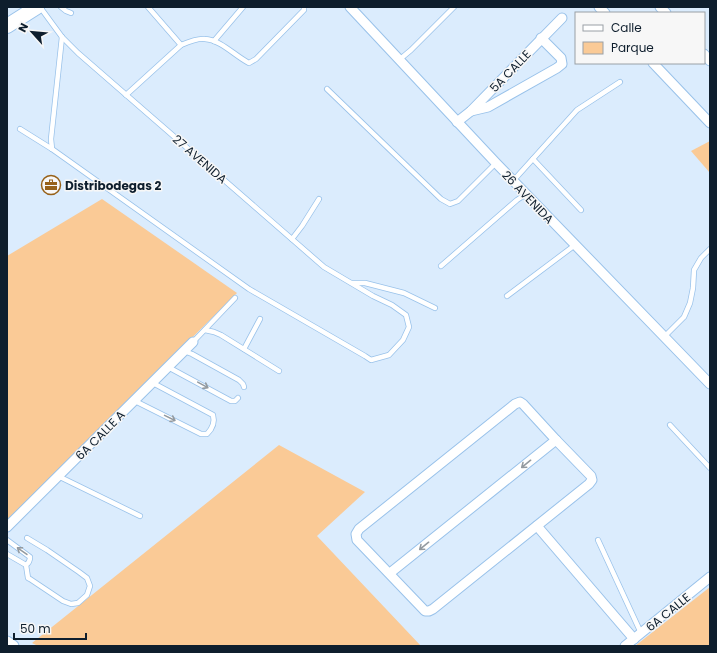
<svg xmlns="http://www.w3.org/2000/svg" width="717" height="653" viewBox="0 0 717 653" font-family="Poppins,sans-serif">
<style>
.green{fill:#faca96}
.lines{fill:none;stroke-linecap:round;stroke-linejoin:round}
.service-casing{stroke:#99c2ea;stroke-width:6}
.minor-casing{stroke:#99c2ea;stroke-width:11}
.tertiary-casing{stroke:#99c2ea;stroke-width:13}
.primary-casing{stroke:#99c2ea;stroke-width:16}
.service{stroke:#fff;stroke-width:4.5}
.minor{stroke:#fff;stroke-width:9}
.tertiary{stroke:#fff;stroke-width:11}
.primary{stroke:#fff;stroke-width:14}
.oneway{stroke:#939aa0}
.labels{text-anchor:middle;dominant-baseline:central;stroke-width:3;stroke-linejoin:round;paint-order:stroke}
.street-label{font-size:12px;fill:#0e1e2d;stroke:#f7f7f7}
.poi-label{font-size:12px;font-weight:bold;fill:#0e1e2d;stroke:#f7f7f7;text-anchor:start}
</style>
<rect width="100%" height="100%" fill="#dbecfd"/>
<!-- green -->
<g class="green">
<polygon points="710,141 710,173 691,151"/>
<polygon points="102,199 237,293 7,522 7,256"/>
<polygon points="279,445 365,492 317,536 421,646 38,646 32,643"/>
<polygon points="710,587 710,646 635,646"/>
</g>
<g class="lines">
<!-- service casing -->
<g class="service-casing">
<g id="service">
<polyline points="61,7 66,11 71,13"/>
<polyline points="148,7 181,45"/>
<polyline points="214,41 243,7"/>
<polyline points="399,60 411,50 454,7"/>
<polyline points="327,89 441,199 450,204 458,201 496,163"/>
<path d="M126 95 181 45C188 42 197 38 205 39 221 40 235 56 249 63L256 59 304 10V7"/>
<polyline points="20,129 52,149 249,289 365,356 371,360 389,355 403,340 409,327 406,315 392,305 373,296 324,267 78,53 62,37 40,7"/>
<polyline points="52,149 51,139 62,37"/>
<polyline points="533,159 581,210"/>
<polyline points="513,181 577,110 620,82"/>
<polyline points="292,239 302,226 319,199"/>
<polyline points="441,266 517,200 526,194"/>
<polyline points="352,283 365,283 404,293 435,308"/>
<polyline points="507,296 575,245"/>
<polyline points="205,330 214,332 221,335 279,371"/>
<polyline points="664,337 684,317 690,303 693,288 694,270 701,258 710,249"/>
<polyline points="193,342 235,298"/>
<polyline points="244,349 260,319"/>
<polyline points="184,351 192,354 239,380 243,384 244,387"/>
<polyline points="168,367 231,401 235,401 238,398"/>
<path d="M135 401 201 434H207C212 429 215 422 213 415L153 383"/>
<polyline points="670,425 710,468"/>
<polyline points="58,476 140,516"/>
<path d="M7 540 30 557C30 560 29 563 26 565L28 578 30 579 63 601 71 604 78 603 87 595 90 586 87 578 79 572 47 550 27 538"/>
<polyline points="598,540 641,633"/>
<polyline points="7,554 26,565"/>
</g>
</g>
<!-- minor casing -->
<g class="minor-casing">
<g id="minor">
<polyline points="350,7 496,163 710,384"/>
<polyline points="599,7 605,13"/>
<polyline points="660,7 666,13"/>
<polyline points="704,54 710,61"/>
<polyline points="653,63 710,123"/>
<polyline points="471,111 488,107 557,68 562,64 561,58 541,38"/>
<polyline points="457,122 471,111 562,18"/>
<polygon points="520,402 523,404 556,440 591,476 592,480 589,484 433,609 429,611 425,611 357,540 356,534 359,529 515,404"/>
<polyline points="537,526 634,639"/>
<polyline points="7,527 193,342"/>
<polyline points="390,573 556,440"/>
<polyline points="625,646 710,577"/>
</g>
</g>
<!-- tertiary casing -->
<g class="tertiary-casing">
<polyline id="tertiary" points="7,642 13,646"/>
</g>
<!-- primary casing -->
<g class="primary-casing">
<polyline id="primary" points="7,26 37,7"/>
</g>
<!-- service -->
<use href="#service" class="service"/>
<!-- minor -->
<use href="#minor" class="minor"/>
<!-- tertiary -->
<use href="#tertiary" class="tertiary"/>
<!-- primary -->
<use href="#primary" class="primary"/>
</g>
<!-- one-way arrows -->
<defs><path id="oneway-shaft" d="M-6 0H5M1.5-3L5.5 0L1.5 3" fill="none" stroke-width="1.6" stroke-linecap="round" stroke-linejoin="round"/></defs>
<g class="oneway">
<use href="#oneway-shaft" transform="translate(203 385) rotate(29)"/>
<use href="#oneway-shaft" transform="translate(170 418) rotate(26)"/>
<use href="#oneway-shaft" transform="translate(526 464) rotate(141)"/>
<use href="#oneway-shaft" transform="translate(424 546) rotate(141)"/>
<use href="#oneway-shaft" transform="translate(22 551) rotate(-145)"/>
</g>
<!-- icons -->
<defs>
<g id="office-ring" transform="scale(1)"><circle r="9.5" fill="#f7f7f7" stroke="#976119" stroke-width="1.5"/><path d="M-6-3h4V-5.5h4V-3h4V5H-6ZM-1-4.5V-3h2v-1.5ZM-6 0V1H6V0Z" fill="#976119"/></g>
</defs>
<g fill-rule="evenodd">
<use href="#office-ring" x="51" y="185"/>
</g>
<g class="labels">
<!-- street labels -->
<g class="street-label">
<text transform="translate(510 71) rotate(-46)">5A CALLE</text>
<text transform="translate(200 159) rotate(41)">27 AVENIDA</text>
<text transform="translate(528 197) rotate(46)">26 AVENIDA</text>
<text transform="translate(100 435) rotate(-45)">6A CALLE A</text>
<text transform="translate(668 612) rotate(-39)">6A CALLE</text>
</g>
<!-- poi labels -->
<g class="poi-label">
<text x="65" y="185">Distribodegas 2</text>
</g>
</g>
<!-- border -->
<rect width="717" height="653" fill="none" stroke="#0e1e2d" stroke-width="16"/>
<!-- legend -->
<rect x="575" y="12" width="130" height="52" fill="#f7f7f7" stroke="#9aa0a6"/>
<rect x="583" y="25" width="20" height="6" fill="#ffffff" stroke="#9aa0a6"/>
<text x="611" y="32" font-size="12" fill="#0e1e2d">Calle</text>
<rect x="583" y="42" width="20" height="12" fill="#faca96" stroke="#9aa0a6"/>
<text x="611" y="52" font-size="12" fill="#0e1e2d">Parque</text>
<!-- north arrow -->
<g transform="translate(32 32) rotate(297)" stroke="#f7f7f7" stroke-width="3" paint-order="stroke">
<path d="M0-3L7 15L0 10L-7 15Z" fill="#0e1e2d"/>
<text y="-6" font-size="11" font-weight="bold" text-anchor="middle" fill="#0e1e2d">N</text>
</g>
<!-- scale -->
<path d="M14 633v6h72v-6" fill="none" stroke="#0e1e2d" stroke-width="2"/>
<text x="20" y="633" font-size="12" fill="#0e1e2d" stroke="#f7f7f7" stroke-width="3" paint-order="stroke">50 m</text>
</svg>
